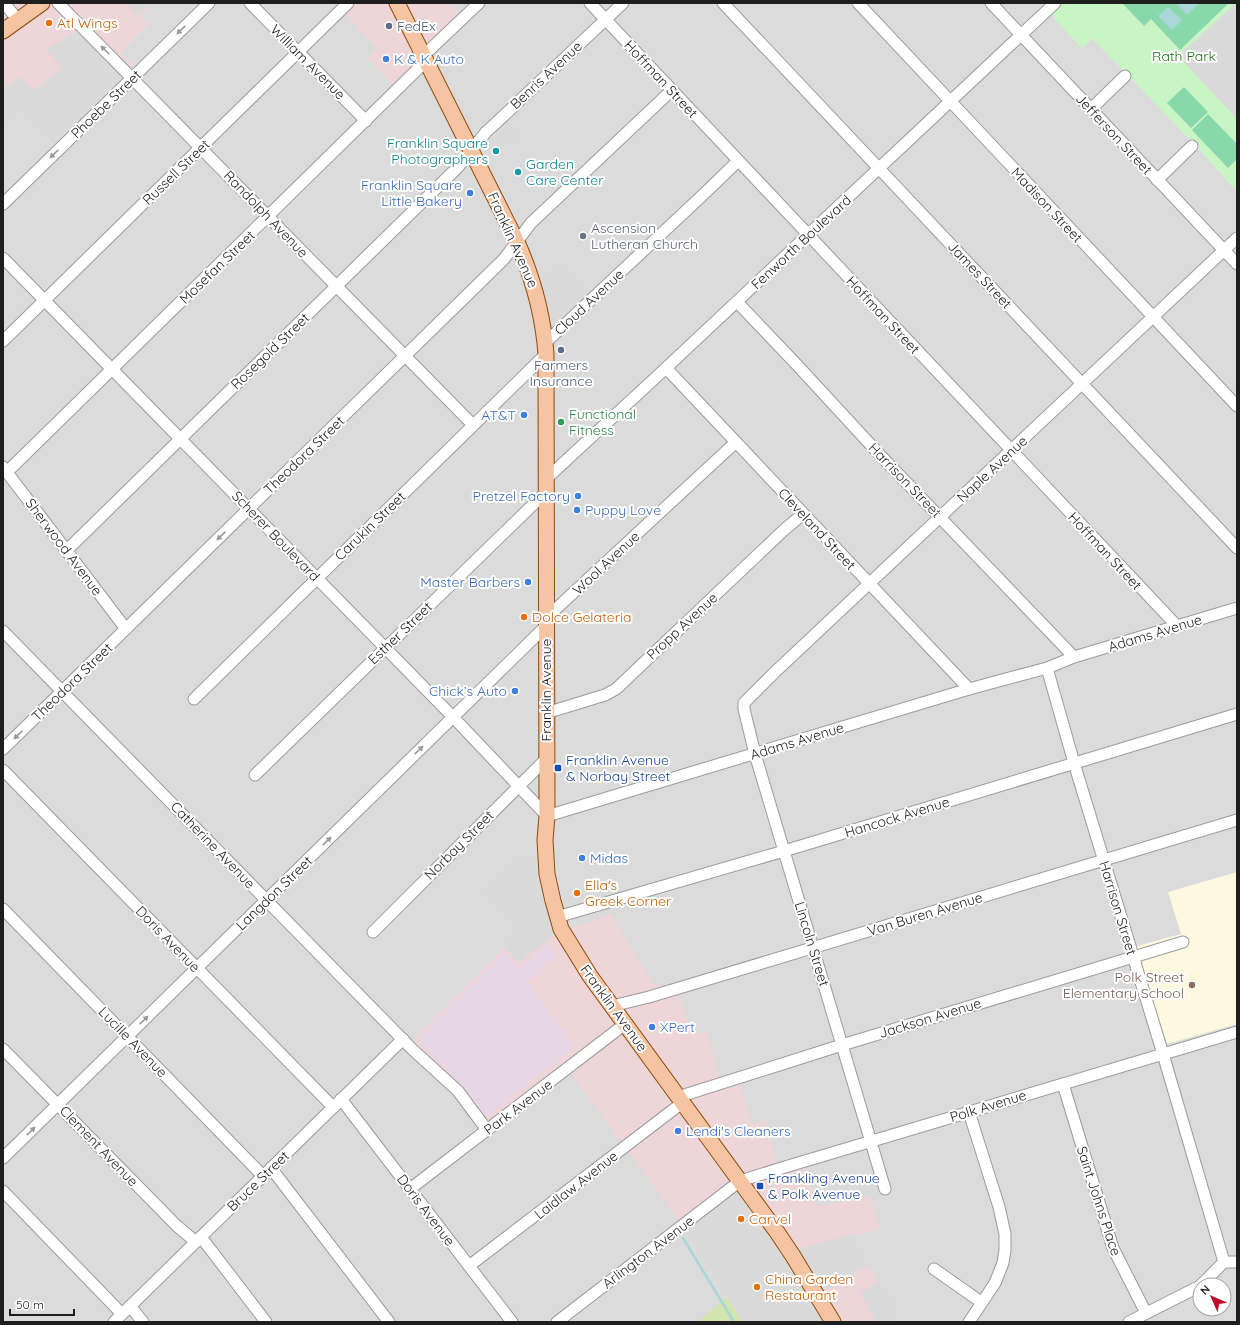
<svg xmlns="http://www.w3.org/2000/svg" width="1240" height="1325" viewBox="0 0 1240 1325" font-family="Quicksand,sans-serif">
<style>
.residential{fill:#dcdbdb;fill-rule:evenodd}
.commercial{fill:#eed5d8}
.industrial{fill:#e7d7e6}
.education{fill:#fdf8df}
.grass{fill:#d2e5ae}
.park{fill:#c9f5c5}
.pitch{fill:#88d8ac}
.parking{fill:#dadada}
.water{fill:#a8d6d9}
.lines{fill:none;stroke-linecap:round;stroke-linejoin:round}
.stream{stroke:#a8d6d9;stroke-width:2.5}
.minor-casing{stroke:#9b9b9b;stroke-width:13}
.major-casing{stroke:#8d4c0b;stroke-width:17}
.minor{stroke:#fff;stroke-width:11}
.major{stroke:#f5c4a3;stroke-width:15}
.oneway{fill:#9a9a9a}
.food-dot{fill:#e8710a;stroke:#fff;stroke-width:1.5}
.service-dot{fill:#5c6f8a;stroke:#fff;stroke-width:1.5}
.shop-dot{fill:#3f7fe0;stroke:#fff;stroke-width:1.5}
.culture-dot{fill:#0f9aa8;stroke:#fff;stroke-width:1.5}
.worship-dot{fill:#6b7280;stroke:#fff;stroke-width:1.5}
.leisure-dot{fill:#2e9e5b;stroke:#fff;stroke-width:1.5}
.transit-dot{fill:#1a4fb4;stroke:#fff;stroke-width:1.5}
.education-dot{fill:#8d6e63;stroke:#fff;stroke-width:1.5}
.labels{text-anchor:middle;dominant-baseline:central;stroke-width:4;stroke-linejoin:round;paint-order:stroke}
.food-label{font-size:14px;fill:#c56008;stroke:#fff;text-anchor:start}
.service-label{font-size:14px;fill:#4e5e75;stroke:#fff;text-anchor:start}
.park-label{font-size:14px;fill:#1c7414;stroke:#fff}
.shop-label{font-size:14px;fill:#366cbe;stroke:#fff;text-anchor:start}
.street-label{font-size:14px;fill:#1e1e1e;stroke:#fff}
.culture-label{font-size:14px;fill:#0d838f;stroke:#fff;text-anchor:end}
.worship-label{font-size:14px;fill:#5b616d;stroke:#fff;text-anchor:start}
.leisure-label{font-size:14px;fill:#27864d;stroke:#fff;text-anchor:start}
.transit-label{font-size:14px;fill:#164399;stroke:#fff;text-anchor:start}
.education-label{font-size:14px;fill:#785e54;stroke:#fff;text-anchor:end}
</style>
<rect width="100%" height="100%" fill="#eee9e5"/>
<!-- residential -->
<path class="residential" d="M153 3H345L344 13 378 48 368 58 424 53 462 17 449 3H1049L1082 48 1092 38 1199 149 1237 192V1322H3V132L22 113 52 143 133 66 120 53 148 25 140 17ZM1200 1285H1224V1309H1200Z"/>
<!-- commercial -->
<g class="commercial">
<polygon points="3,3 153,3 140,17 149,24 120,53 133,66 52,143 22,113 3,132"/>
<polygon points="345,3 449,3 462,17 398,91 368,58 378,48 344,13"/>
<polygon points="611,914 652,983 679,993 688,1022 698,1034 707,1032 719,1076 738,1081 752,1124 765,1120 780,1170 801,1164 818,1207 870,1196 880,1229 850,1236 898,1314 895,1322 742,1322 687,1231 569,1071 488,1125 413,1040 505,947 519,963 555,934"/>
</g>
<!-- industrial -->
<polygon class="industrial" points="549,944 557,956 527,981 574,1047 486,1116 461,1084 417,1040 505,951 518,969"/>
<!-- education -->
<polygon class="education" points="1237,872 1237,1024 1167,1044 1134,947 1181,934 1168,892"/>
<!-- grass -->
<polygon class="grass" points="727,1297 742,1322 698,1322"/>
<!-- park -->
<polygon class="park" points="1049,3 1237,3 1237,192 1199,149 1092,38 1082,48 1055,20"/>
<!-- pitch -->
<g class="pitch">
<polygon points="1122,3 1229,3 1180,50 1151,19 1144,26"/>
<polygon points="1184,87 1208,112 1191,128 1167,103"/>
<polygon points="1208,114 1237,144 1237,159 1228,168 1192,130"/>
</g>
<!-- parking -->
<g class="parking">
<polygon points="126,3 152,3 138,16"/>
<polygon points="1236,3 1237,3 1237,119 1178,56"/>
<polygon points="80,29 125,73 52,143 22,113 3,132 3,89 20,77 34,90 63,68 46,50"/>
<polygon points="508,125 521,136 508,146 498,135"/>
<polygon points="561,262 594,298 545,343 534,286"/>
<polygon points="546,852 555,934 519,963 502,945 519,927 484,892 517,860"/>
<polygon points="740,1181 789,1251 850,1235 868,1265 817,1295 833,1322 743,1322 683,1225"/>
<polygon points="878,1281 898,1314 895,1322 877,1322 860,1293"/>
</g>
<!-- water -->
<g class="water">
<polygon points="1176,3 1200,3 1187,15"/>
<polygon points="1168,7 1182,20 1172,30 1158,16"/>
</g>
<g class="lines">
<!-- stream -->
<polyline class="stream" points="683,1238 734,1322"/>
<!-- minor casing -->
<g class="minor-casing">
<g id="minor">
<polyline points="4,3 18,20"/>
<polyline points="58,3 473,425"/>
<polyline points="250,3 366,121"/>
<polyline points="590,3 1177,626"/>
<polyline points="723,3 1237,548"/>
<polyline points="858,3 1237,406"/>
<polyline points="991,3 1237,264"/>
<polyline points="423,56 479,3"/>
<polyline points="1091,109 1125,76"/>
<polyline points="1157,180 1192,146"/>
<polyline points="3,204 209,3"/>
<polyline points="3,258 453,717 547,816 969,689 1047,668 1074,657 1237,608"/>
<polyline points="737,302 798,366 881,456 1074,657"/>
<polyline points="3,341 348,3"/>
<polyline points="545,343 707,191 738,161"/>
<polyline points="666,368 969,689"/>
<polyline points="3,467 126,629"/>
<polyline points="7,472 426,61"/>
<polyline points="546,479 666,368 1055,3"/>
<polyline points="67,550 458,167 486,132 496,123 623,3"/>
<polyline points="546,618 736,442"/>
<polyline points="3,631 412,1049 458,1091 487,1130"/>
<polyline points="1047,668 1074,763 1163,1054 1224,1262"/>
<polyline points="194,699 546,354"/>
<polyline points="546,713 605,695 616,689 785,529 803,514"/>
<polyline points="3,749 504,259 531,223 672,90"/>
<polyline points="3,770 333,1107"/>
<polyline points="255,775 546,492"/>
<polyline points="3,909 263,1176"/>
<polyline points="557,917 784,851 1237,714"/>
<polyline points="373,932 546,759"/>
<polyline points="612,1006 649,997 1237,820"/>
<polyline points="3,1049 177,1226 196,1242"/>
<polyline points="1063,1084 1113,1248 1146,1313"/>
<polyline points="678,1097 842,1045 1183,942"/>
<polyline points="341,1099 512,1322"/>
<polyline points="3,1158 545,627"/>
<polyline points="271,1168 389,1322"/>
<polyline points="410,1189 625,1024"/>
<polyline points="885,1189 755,754 744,709 744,703 775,672 1237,238"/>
<polyline points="3,1191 122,1314"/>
<polyline points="201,1237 266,1322"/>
<polyline points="469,1266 682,1103"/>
<polyline points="934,1269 981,1302"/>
<polyline points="1201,1285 1224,1262 1237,1262"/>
<polyline points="130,1306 143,1322"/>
<polyline points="114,1322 403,1039"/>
<polyline points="557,1322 740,1181 785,1167 1237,1032"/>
<polyline points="969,1322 995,1283 1003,1263 1005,1250 1005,1234 999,1207 969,1112"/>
<polyline points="1129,1322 1200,1286"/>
</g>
</g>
<!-- major casing -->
<g class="major-casing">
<g id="major">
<path d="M397 3 517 242C533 278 543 314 546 354L547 816 545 840 547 874 553 901 561 929 590 976 777 1232 793 1256 833 1322"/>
<polyline points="3,31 42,3"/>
</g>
</g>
<!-- minor -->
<use href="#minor" class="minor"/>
<!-- major -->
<use href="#major" class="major"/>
</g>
<!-- one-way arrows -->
<defs><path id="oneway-solid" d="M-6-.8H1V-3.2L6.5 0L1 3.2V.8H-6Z"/></defs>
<g class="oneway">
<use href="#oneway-solid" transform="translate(181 30) rotate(136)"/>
<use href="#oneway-solid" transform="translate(105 50) rotate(-135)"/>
<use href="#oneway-solid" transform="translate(54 154) rotate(136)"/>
<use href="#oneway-solid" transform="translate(221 536) rotate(136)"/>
<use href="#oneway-solid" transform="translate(18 735) rotate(136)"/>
<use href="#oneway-solid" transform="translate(419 750) rotate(-44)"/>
<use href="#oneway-solid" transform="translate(327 841) rotate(-44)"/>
<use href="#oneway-solid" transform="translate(144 1020) rotate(-44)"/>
<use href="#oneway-solid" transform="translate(31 1131) rotate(-44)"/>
</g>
<!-- markers -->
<g class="food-dot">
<circle cx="49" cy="23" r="4"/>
<circle cx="524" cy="617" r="4"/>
<circle cx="577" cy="893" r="4"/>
<circle cx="741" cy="1219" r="4"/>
<circle cx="757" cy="1287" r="4"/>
</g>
<g class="service-dot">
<circle cx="389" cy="26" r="4"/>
<circle cx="561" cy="350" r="4"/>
</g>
<g class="shop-dot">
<circle cx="386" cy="59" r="4"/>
<circle cx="470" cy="193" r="4"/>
<circle cx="524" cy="415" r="4"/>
<circle cx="578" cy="496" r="4"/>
<circle cx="577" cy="510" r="4"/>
<circle cx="528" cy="582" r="4"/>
<circle cx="515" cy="691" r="4"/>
<circle cx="582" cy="858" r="4"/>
<circle cx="652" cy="1027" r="4"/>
<circle cx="678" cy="1131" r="4"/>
</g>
<g class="culture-dot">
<circle cx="496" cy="151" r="4"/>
<circle cx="518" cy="172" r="4"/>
</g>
<circle class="worship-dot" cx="583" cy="236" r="4"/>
<circle class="leisure-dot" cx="561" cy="422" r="4"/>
<g class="transit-dot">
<rect x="554" y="764" width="8" height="8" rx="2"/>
<rect x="756" y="1182" width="8" height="8" rx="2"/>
</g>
<circle class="education-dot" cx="1192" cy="985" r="4"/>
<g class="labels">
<!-- food labels -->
<g class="food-label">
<text x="57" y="23">Atl Wings</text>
<text x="532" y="617">Dolce Gelateria</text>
<text x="585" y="885">Ella's<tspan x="585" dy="16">Greek Corner</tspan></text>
<text x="749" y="1219">Carvel</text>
<text x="765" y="1279">China Garden<tspan x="765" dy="16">Restaurant</tspan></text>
</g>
<!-- service labels -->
<g class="service-label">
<text x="397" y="26">FedEx</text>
<text x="561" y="365" text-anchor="middle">Farmers<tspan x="561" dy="16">Insurance</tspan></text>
</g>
<!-- park labels -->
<g class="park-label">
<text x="1184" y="56">Rath Park</text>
</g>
<!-- shop labels -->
<g class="shop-label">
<text x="394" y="59">K &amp; K Auto</text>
<text x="462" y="185" text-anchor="end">Franklin Square<tspan x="462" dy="16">Little Bakery</tspan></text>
<text x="516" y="415" text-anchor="end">AT&amp;T</text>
<text x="570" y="496" text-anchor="end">Pretzel Factory</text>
<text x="585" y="510">Puppy Love</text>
<text x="520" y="582" text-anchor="end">Master Barbers</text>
<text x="507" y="691" text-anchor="end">Chick’s Auto</text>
<text x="590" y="858">Midas</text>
<text x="660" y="1027">XPert</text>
<text x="686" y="1131">Lendi's Cleaners</text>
</g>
<!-- street labels -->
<g class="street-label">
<text transform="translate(308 62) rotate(45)">William Avenue</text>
<text transform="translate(546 75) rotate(-43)">Benris Avenue</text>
<text transform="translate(661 79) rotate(47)">Hoffman Street</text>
<text transform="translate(106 104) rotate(-44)">Phoebe Street</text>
<text transform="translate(1114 134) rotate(47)">Jefferson Street</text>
<text transform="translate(176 172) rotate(-44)">Russell Street</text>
<text transform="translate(1047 205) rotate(47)">Madison Street</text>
<text transform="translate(266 214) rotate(46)">Randolph Avenue</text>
<text transform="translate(513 240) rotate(66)">Franklin Avenue</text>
<text transform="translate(801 242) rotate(-43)">Fenworth Boulevard</text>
<text transform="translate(217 267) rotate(-44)">Mosefan Street</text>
<text transform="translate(980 275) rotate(47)">James Street</text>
<text transform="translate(589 302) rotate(-43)">Cloud Avenue</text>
<text transform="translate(883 315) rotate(47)">Hoffman Street</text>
<text transform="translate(270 351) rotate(-44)">Rosegold Street</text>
<text transform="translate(304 455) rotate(-44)">Theodora Street</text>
<text transform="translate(992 469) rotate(-43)">Naple Avenue</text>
<text transform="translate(905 480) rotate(46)">Harrison Street</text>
<text transform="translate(370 526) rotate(-44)">Carukin Street</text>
<text transform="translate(817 529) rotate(47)">Cleveland Street</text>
<text transform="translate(276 536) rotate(46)">Scherer Boulevard</text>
<text transform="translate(64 547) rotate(53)">Sherwood Avenue</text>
<text transform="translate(1105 551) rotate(47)">Hoffman Street</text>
<text transform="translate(606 563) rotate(-43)">Wool Avenue</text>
<text transform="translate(682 626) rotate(-43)">Propp Avenue</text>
<text transform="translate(400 633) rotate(-44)">Esther Street</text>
<text transform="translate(1155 633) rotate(-17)">Adams Avenue</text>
<text transform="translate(72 682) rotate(-44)">Theodora Street</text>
<text transform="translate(546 690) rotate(-90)">Franklin Avenue</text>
<text transform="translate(797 741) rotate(-17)">Adams Avenue</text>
<text transform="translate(897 817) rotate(-17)">Hancock Avenue</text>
<text transform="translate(213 845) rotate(46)">Catherine Avenue</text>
<text transform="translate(459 845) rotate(-45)">Norbay Street</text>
<text transform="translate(274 893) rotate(-44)">Langdon Street</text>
<text transform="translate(1118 908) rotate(73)">Harrison Street</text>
<text transform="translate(925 914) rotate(-17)">Van Buren Avenue</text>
<text transform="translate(168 939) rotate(46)">Doris Avenue</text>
<text transform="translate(812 944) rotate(73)">Lincoln Street</text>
<text transform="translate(614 1008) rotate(54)">Franklin Avenue</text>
<text transform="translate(930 1018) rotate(-17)">Jackson Avenue</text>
<text transform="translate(133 1042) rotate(46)">Lucille Avenue</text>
<text transform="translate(988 1106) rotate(-17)">Polk Avenue</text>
<text transform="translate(518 1107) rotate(-37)">Park Avenue</text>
<text transform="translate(99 1146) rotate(46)">Clement Avenue</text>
<text transform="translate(258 1181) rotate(-44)">Bruce Street</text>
<text transform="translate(576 1185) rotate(-38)">Laidlaw Avenue</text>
<text transform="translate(1099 1201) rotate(72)">Saint Johns Place</text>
<text transform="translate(426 1210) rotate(53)">Doris Avenue</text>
<text transform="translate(648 1252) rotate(-37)">Arlington Avenue</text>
</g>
<!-- culture labels -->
<g class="culture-label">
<text x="488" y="143">Franklin Square<tspan x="488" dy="16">Photographers</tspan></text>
<text x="526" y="164" text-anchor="start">Garden<tspan x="526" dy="16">Care Center</tspan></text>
</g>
<!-- worship labels -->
<g class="worship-label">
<text x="591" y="228">Ascension<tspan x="591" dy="16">Lutheran Church</tspan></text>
</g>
<!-- leisure labels -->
<g class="leisure-label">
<text x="569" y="414">Functional<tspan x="569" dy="16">Fitness</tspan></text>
</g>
<!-- transit labels -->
<g class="transit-label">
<text x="566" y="760">Franklin Avenue<tspan x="566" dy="16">&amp; Norbay Street</tspan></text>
<text x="768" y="1178">Frankling Avenue<tspan x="768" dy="16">&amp; Polk Avenue</tspan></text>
</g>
<!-- education labels -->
<g class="education-label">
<text x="1184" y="977">Polk Street<tspan x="1184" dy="16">Elementary School</tspan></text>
</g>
</g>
<!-- border -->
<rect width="1240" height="1325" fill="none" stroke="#1e1e1e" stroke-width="8"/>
<!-- north arrow -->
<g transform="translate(1212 1297) rotate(315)"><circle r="19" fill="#ffffff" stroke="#a5a5a5"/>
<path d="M0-3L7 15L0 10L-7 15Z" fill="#bd0f2c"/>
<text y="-6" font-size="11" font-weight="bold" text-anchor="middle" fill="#1e1e1e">N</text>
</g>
<!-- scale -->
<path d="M10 1309v6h64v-6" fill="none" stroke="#1e1e1e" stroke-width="2"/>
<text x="16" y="1309" font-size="12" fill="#1e1e1e" stroke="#ffffff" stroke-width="3" paint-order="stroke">50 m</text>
</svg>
